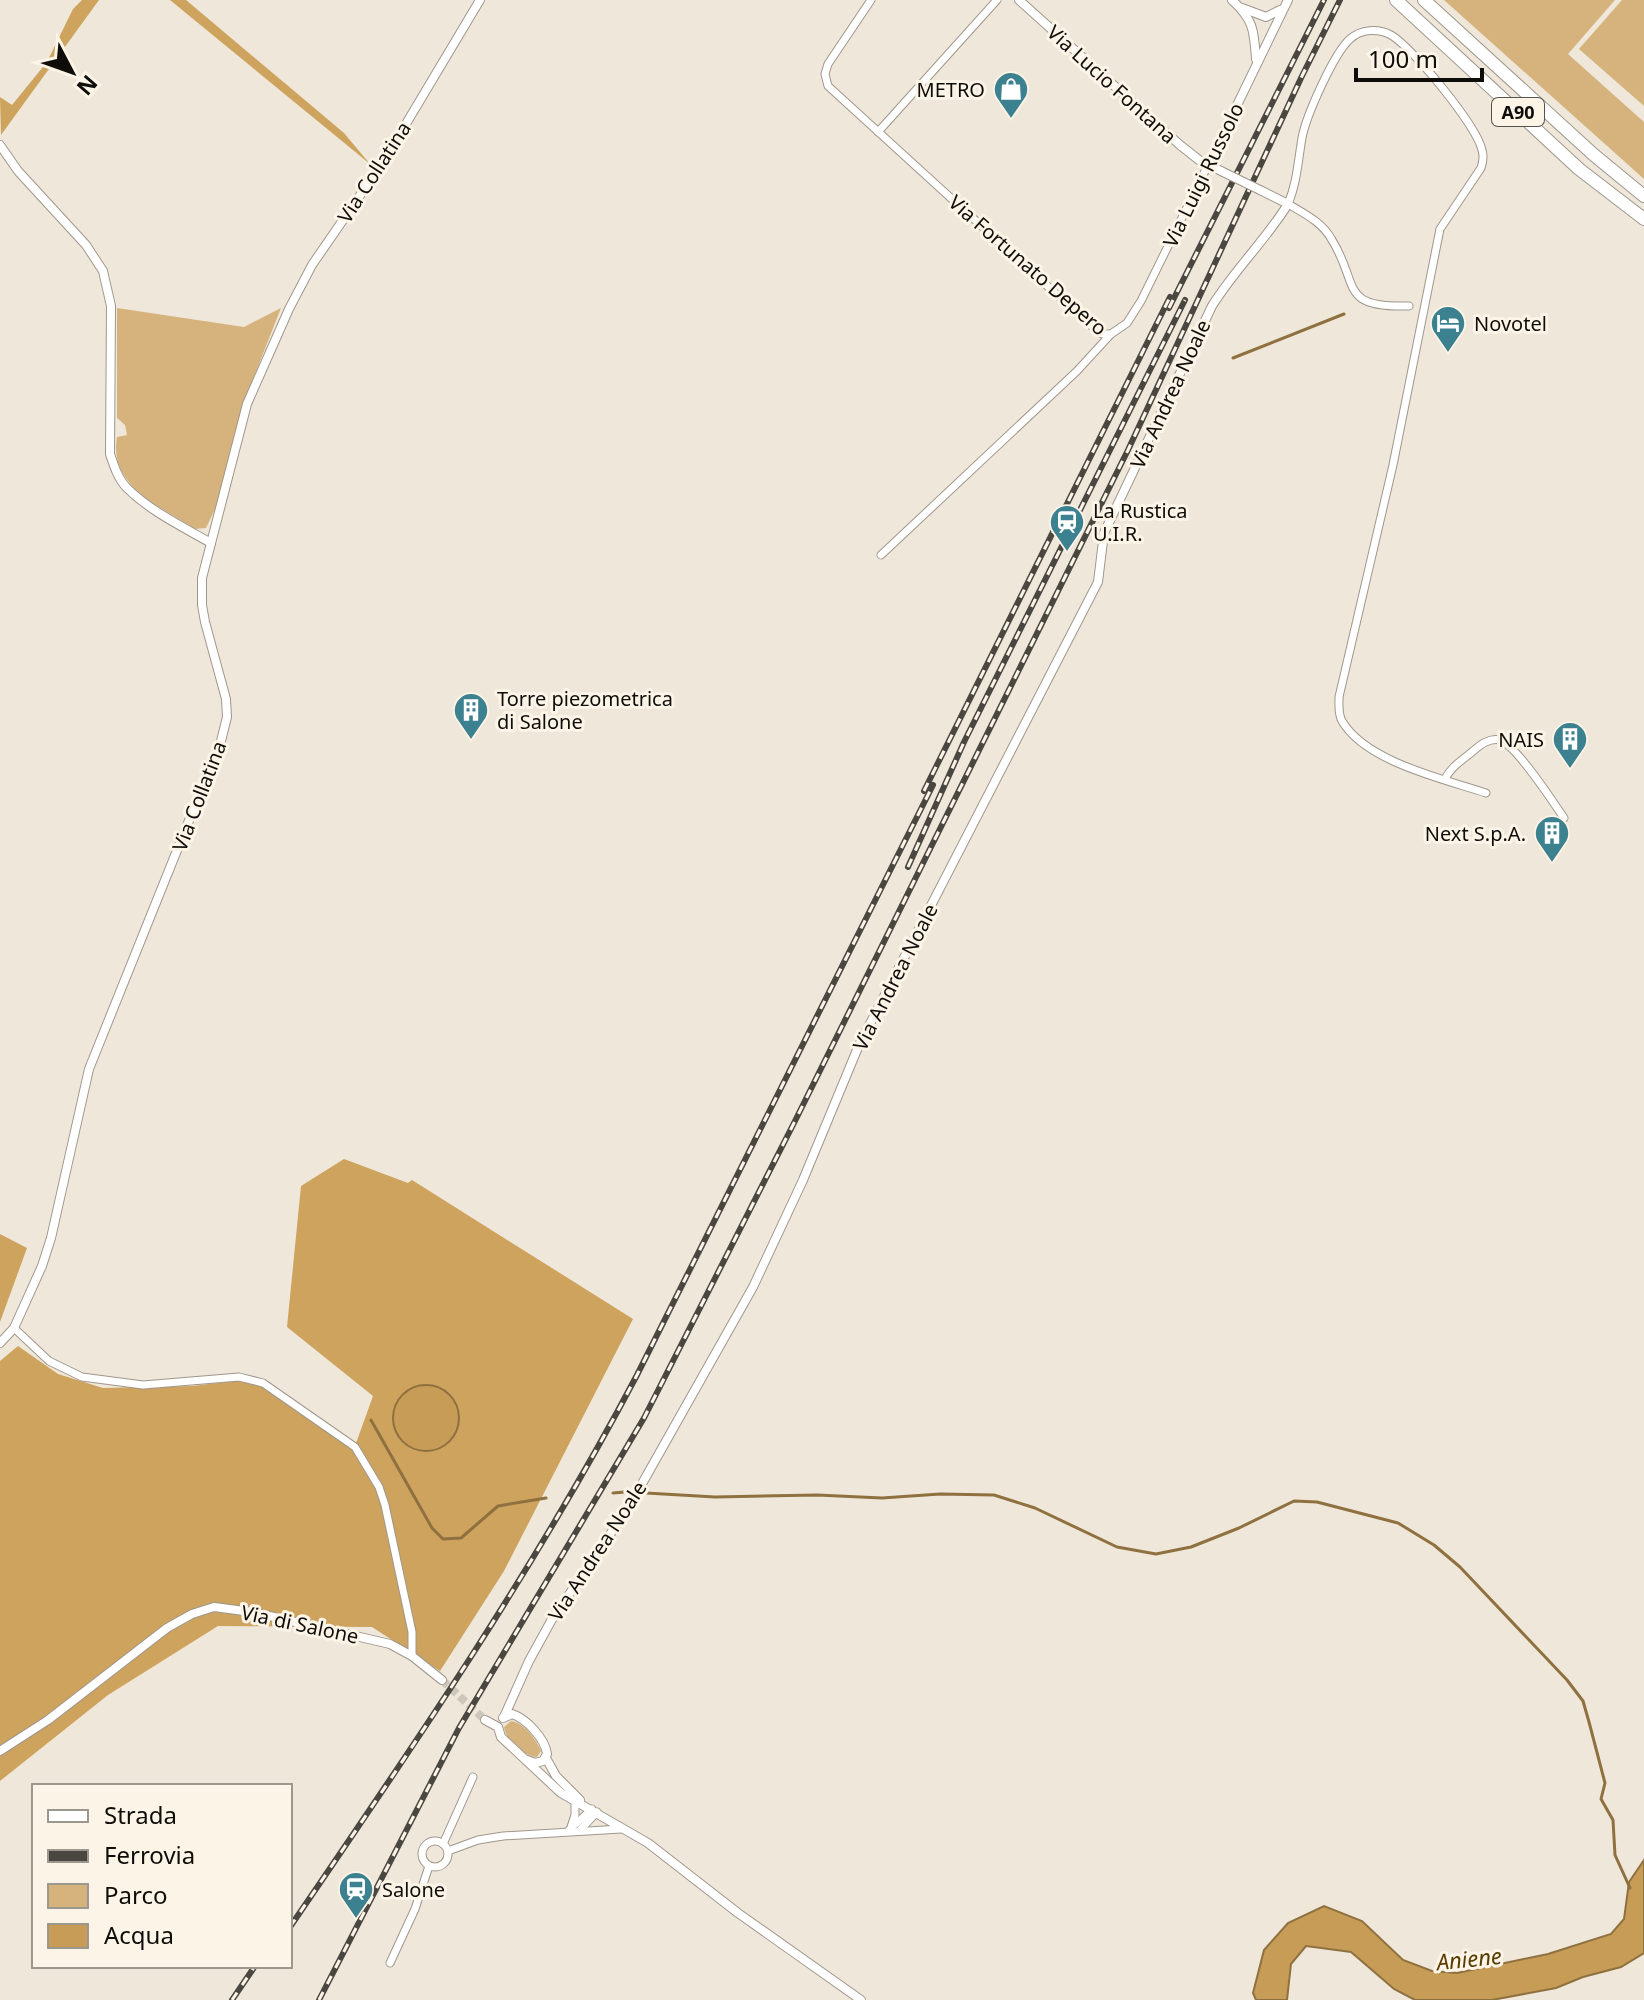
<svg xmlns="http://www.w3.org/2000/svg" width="1644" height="2000" viewBox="0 0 1644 2000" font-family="'Noto Sans',sans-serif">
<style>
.green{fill:#d6b37d}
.forest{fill:#cda35e}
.water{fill:#c69c57;stroke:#8f7140;stroke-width:2}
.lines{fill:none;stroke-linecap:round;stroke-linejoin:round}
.stream{stroke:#8f7140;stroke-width:3}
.tertiary-tunnel{stroke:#cdc6bb;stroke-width:8;stroke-dasharray:8 4;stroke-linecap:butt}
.minor-casing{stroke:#9f978c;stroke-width:9}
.tertiary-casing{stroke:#9f978c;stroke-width:10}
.motorway-casing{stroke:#9f978c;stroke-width:14}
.minor{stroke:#fff;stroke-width:7}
.tertiary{stroke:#fff;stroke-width:8}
.motorway{stroke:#fff;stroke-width:12}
.rail-casing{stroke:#4a4640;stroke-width:6}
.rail{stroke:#fcf4e7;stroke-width:3;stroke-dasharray:9;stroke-linecap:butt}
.tertiary-bridge-casing{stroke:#9f978c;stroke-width:10;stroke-linecap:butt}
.tertiary-bridge{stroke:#fff;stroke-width:8}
.labels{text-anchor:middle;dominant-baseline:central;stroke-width:6;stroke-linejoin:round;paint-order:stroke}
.shield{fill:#fcf4e7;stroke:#56524c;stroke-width:2}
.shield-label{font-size:18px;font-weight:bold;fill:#0f0d09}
.street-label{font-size:20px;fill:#0f0d09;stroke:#fcf4e7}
.poi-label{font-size:20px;fill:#0f0d09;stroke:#fcf4e7;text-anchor:start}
.water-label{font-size:22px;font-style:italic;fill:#5a3d03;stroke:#fcf4e7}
</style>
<rect width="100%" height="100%" fill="#efe7da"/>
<!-- green -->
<g class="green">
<polygon points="1444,0 1615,0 1568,54 1644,122 1644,179"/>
<polygon points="1622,0 1644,0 1644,106 1579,49"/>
<path d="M117 308 244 327 281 308 242 407 217 505 206 528 195 529C161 507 108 486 117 437L127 435 125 425 117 418Z"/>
<path d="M511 1721C524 1723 536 1739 541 1751L537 1757C525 1757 505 1739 504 1727Z"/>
</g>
<!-- forest -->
<g class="forest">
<polygon points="82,0 99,0 1,135 0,97 12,105 47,62 73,9"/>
<polygon points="170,0 186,0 344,133 370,164"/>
<polygon points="344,1159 408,1183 412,1180 633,1319 504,1571 440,1671 372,1627 218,1626 108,1695 0,1781 0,1361 18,1346 58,1374 103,1388 192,1386 252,1379 355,1446 373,1396 287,1327 301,1186"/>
<polygon points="0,1234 27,1248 0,1322"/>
</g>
<!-- water -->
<g class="water">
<circle cx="426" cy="1418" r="33"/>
<polygon points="1644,1860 1644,1953 1621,1967 1583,1977 1556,1988 1492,2000 1415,2000 1394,1989 1351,1952 1306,1946 1291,1964 1287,2000 1256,2000 1253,1993 1264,1950 1288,1923 1324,1906 1362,1921 1403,1960 1432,1971 1457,1973 1548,1954 1611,1934 1624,1919 1629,1882"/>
</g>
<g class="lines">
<!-- stream -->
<g class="stream">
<polyline points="1233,358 1344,314"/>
<polyline points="371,1420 432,1528 443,1539 461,1538 498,1506 546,1498"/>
<polyline points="613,1493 625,1492"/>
<polyline points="646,1493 715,1497 817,1495 882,1498 940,1494 994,1495 1035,1508 1117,1547 1156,1554 1191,1547 1239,1528 1294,1501 1317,1502 1398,1523 1434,1545 1460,1567 1567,1680 1583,1701 1589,1722 1605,1783 1601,1799 1613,1820 1615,1855 1630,1888"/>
</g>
<!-- tertiary-tunnel -->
<polyline class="tertiary-tunnel" points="442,1680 485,1720"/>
<!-- minor casing -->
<g class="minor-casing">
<g id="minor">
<polyline points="871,0 828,64 825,74 828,86 1089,324 1102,334 1111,334"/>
<polyline points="878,132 997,0"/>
<path d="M1409 306C1338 308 1360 285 1332 240 1322 222 1305 214 1288 204 1297 183 1298 161 1302 138 1306 116 1334 53 1350 39 1361 29 1378 28 1391 35 1412 47 1477 126 1482 150 1484 156 1483 162 1481 168L1440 229 1393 465 1339 697C1339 705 1338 714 1342 721 1366 762 1444 779 1486 793"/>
<polyline points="881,555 1077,371 1111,334 1127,323 1141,301 1208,165"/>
<path d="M1445 779C1451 767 1461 761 1472 752 1479 746 1489 737 1500 740 1516 745 1553 802 1564 818"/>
<polyline points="14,1328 49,1361 82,1377 143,1385 239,1377 263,1383 355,1447 379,1487 385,1505 412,1632 412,1656"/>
<polyline points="571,1827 575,1815 575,1801"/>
<polyline points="581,1829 597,1812"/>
<polyline points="569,1830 592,1809"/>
<circle cx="435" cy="1854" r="13"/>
<polyline points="443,1844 473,1777"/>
<polyline points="448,1851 478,1840 503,1836 621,1829"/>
<polyline points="390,1963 415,1909 429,1866"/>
</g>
</g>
<!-- tertiary casing -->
<g class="tertiary-casing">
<g id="tertiary">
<polyline points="1019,0 1180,145 1199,160 1223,172"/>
<path d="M1232 0C1254 20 1254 31 1256 59"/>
<polyline points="1242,8 1266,17 1280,10"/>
<path d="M0 145 18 171 86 245 103 271 111 306 110 454C114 466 118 479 127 488 150 511 183 527 211 543"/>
<polyline points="1208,165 1288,0"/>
<polyline points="0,1343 14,1328 42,1266 51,1238 89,1069 221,741 227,717 226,699 205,622 202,605 202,578 247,404 289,309 312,265 385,159 480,0"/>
<path d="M504 1717 529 1661 551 1621 630 1505 753 1287 803 1180 859 1045 1098 582 1104 533 1212 306C1235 269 1265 241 1288 204L1260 190"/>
<path d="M503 1718 512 1714C527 1719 545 1739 547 1754L543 1761 535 1763 527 1760"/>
<polyline points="485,1720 498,1727 501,1737 561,1793 648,1843 738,1913 861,2000"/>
<polyline points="0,1751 48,1720 167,1628 192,1614 214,1607 252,1612 390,1644 412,1656 442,1680"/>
<polyline points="546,1758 556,1776 580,1800"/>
</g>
</g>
<!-- motorway casing -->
<g class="motorway-casing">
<g id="motorway">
<polyline points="1396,0 1579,169 1644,219"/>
<polyline points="1424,0 1594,155 1644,196"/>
</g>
</g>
<!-- minor -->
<use href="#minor" class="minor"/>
<!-- tertiary -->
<use href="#tertiary" class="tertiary"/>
<!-- motorway -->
<use href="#motorway" class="motorway"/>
<!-- rail casing -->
<g class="rail-casing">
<g id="rail">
<polyline points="1169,308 1324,0"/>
<polyline points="924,791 1170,297"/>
<polyline points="908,867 964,742 1185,300"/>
<path d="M290 1927C413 1747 536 1567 637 1375L933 785"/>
<polyline points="232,2000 255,1966"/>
<polyline points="319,2000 459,1728 644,1418 795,1121 1128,450 1302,76 1340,0"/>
</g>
</g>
<!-- rail -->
<use href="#rail" class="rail"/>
<!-- tertiary-bridge casing -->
<g class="tertiary-bridge-casing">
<polyline id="tertiary-bridge" points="1223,172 1260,190"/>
</g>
<!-- tertiary-bridge -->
<use href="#tertiary-bridge" class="tertiary-bridge"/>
</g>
<!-- icons -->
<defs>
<g id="shop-pin" transform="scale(1.8)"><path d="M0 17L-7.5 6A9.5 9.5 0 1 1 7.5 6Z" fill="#3c818f" stroke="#fcf4e7"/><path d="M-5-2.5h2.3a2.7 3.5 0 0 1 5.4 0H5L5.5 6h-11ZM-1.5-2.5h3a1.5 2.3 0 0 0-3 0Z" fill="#fff"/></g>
<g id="hotel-pin" transform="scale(1.8)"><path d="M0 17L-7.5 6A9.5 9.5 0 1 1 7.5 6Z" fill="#3c818f" stroke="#fcf4e7"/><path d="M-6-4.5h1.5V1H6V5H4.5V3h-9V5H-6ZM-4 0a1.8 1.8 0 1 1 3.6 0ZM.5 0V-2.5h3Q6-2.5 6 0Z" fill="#fff"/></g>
<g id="station-pin" transform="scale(1.8)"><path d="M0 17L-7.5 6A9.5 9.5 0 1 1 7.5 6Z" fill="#3c818f" stroke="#fcf4e7"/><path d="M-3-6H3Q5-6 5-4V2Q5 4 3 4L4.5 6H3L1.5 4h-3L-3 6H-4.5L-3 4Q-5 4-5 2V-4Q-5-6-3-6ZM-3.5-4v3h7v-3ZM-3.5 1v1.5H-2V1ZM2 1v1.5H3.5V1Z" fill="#fff"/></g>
<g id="building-pin" transform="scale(1.8)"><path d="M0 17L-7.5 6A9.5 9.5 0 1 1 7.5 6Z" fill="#3c818f" stroke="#fcf4e7"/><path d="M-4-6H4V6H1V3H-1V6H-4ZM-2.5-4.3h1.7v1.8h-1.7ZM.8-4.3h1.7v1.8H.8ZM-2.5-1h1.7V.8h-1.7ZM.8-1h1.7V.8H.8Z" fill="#fff"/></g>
</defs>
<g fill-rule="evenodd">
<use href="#shop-pin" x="1011" y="89"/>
<use href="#hotel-pin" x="1448" y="323"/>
<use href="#station-pin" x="1067" y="522"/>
<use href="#building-pin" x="471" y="710"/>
<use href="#building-pin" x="1570" y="739"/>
<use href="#building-pin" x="1552" y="833"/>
<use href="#station-pin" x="356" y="1889"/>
</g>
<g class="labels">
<!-- shield labels -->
<rect class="shield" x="1492" y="98" width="52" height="28" rx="6"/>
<g class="shield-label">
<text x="1518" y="112">A90</text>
</g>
<!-- street labels -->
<g class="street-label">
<text transform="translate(1112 84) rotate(42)">Via Lucio Fontana</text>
<text transform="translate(374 172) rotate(-57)">Via Collatina</text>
<text transform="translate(1203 175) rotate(-64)">Via Luigi Russolo</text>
<text transform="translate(1028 265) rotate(41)">Via Fortunato Depero</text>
<text transform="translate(1170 394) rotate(-65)">Via Andrea Noale</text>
<text transform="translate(199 796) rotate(-69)">Via Collatina</text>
<text transform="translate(895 977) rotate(-63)">Via Andrea Noale</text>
<text transform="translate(597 1551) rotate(-57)">Via Andrea Noale</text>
<text transform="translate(300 1624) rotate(12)">Via di Salone</text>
</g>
<!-- poi labels -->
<g class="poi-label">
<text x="985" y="89" text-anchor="end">METRO</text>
<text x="1474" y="323">Novotel</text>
<text x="1093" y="510">La Rustica<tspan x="1093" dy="23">U.I.R.</tspan></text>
<text x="497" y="698">Torre piezometrica<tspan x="497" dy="23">di Salone</tspan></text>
<text x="1544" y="739" text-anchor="end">NAIS</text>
<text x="1526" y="833" text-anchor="end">Next S.p.A.</text>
<text x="382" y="1889">Salone</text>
</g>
<!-- water labels -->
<g class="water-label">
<text transform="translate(1469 1958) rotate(-6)">Aniene</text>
</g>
</g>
<!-- legend -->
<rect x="32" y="1784" width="260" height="184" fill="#fcf4e7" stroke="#9d988e" stroke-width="2"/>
<rect x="48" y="1810" width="40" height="12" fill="#ffffff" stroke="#9d988e" stroke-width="2"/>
<text x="104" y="1824" font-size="24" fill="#0f0d09">Strada</text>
<rect x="48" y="1850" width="40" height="12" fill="#4a4640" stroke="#9d988e" stroke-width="2"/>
<text x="104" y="1864" font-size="24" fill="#0f0d09">Ferrovia</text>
<rect x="48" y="1884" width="40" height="24" fill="#d6b37d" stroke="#9d988e" stroke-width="2"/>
<text x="104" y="1904" font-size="24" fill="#0f0d09">Parco</text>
<rect x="48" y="1924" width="40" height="24" fill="#c69c57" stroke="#9d988e" stroke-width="2"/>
<text x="104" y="1944" font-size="24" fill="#0f0d09">Acqua</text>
<!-- north arrow -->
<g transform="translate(72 72) rotate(131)" stroke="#fcf4e7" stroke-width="6" paint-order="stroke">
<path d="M0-6L14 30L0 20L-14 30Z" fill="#0f0d09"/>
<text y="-12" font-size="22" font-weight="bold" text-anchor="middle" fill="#0f0d09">N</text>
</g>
<!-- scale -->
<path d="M1356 68v12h126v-12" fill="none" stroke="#0f0d09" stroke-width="4"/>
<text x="1368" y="68" font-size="24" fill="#0f0d09" stroke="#fcf4e7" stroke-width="6" paint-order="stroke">100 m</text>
</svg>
